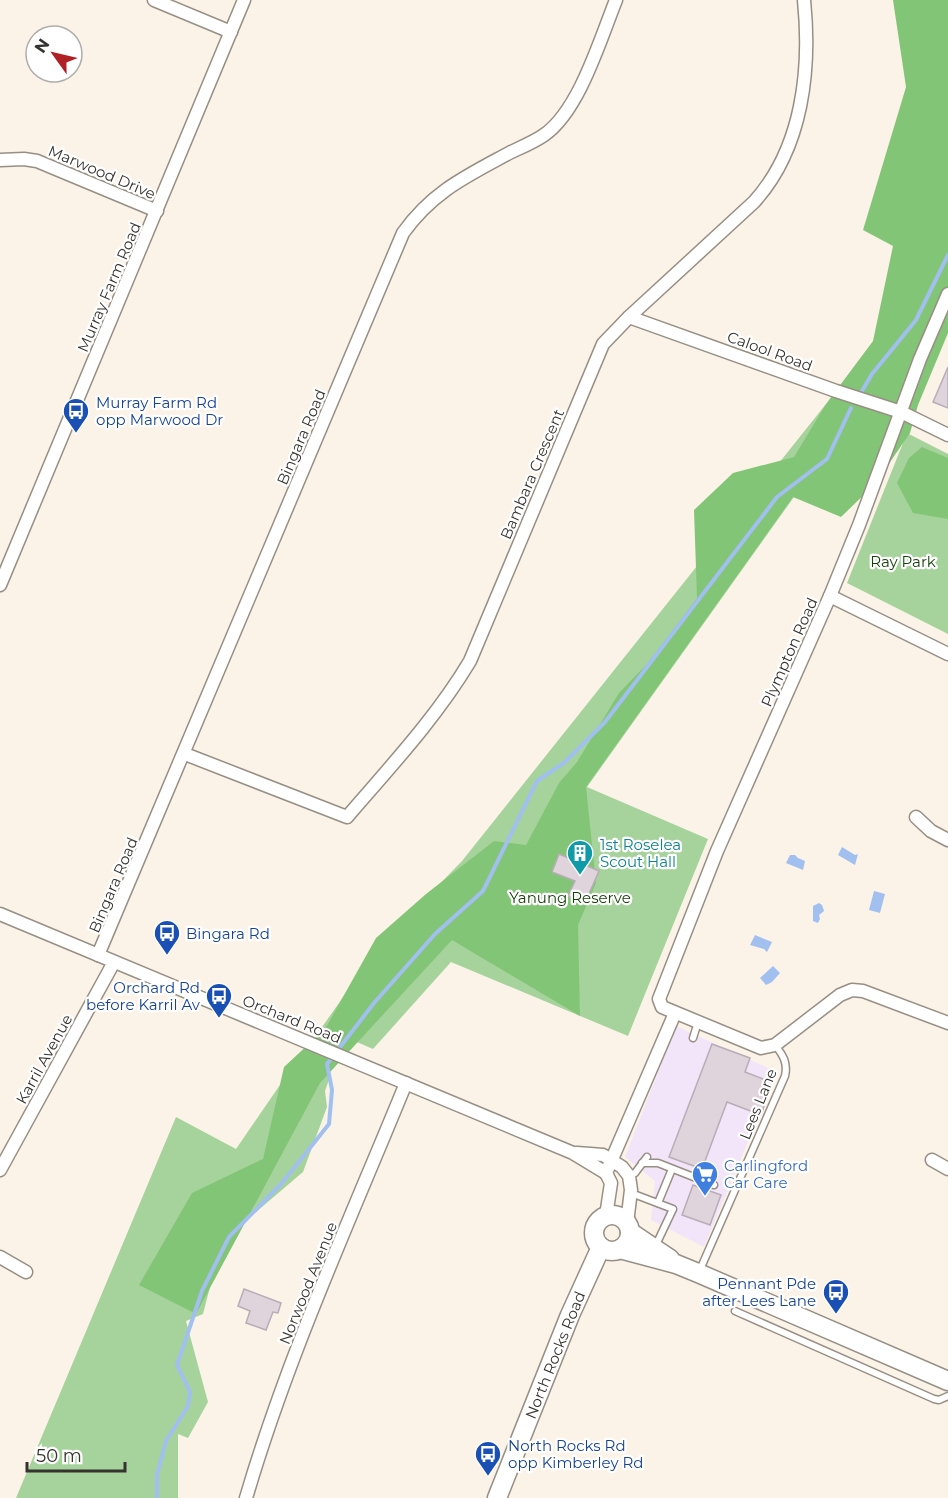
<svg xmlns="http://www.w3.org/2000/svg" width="948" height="1498" viewBox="0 0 948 1498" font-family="Montserrat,sans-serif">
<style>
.commercial{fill:#f3e5f9}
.green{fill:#a6d39c}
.forest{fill:#83c576}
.water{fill:#a1bfef}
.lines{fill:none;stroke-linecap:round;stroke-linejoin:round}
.stream{stroke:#a1bfef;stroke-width:4}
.building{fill:#dfd3dc;stroke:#b8adb6;stroke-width:1.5}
.lane-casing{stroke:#978f84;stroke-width:9}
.street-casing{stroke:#978f84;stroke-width:15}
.secondary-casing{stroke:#978f84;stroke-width:21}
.lane{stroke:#fff;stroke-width:6}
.street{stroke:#fff;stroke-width:12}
.secondary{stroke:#fff;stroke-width:18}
.labels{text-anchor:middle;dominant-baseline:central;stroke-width:4.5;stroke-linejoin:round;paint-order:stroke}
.street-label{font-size:15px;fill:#36332e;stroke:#fff}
.transit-label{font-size:15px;fill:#164399;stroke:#fff;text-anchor:start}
.park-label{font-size:15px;fill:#17420c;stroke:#fff}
.culture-label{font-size:15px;fill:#0d838f;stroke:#fff;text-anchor:start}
.shop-label{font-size:15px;fill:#366cbe;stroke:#fff;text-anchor:start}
</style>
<rect width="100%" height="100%" fill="#fcf3e8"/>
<!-- commercial -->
<polygon class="commercial" points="676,1026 777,1072 704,1247 651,1220 655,1181 625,1157"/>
<!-- green -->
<g class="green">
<polygon points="826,404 794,497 587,787 708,839 628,1036 451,962 373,1049 322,1027 380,945 462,861"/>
<polygon points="907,433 948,454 948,634 847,583"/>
<polygon points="297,1060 331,1074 325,1091 327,1107 303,1172 222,1241 203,1314 186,1321 208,1402 188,1438 178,1434 178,1498 16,1498 176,1117 236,1149"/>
</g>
<!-- forest -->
<g class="forest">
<polygon points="893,0 948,0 948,333 918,405 910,433 875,484 841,517 793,497 586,787 596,883 578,925 580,1016 452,940 320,1083 196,1314 139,1285 192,1193 263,1159 284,1067 325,1029 376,938 426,894 494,841 526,845 559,783 577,762 619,693 648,663 697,598 694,510 733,473 794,457 826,404 873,341 893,246 863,230 906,87"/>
<polygon points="922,447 948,458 948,519 913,513 897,483 909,458"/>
</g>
<!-- water -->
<g class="water">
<polygon points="842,847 855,855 858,854 855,865 838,855"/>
<polygon points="790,855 795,855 798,858 805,861 803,870 786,863"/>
<polygon points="874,891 885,894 880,913 869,910"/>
<polygon points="819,903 822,905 824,911 819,915 820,919 818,923 813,921 813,906"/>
<polygon points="755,935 772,942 767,952 764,949 750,945"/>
<polygon points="773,966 780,973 772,982 766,985 760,978"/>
</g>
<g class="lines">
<!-- stream -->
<g class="stream">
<polyline points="862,391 872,374 916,320 948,255"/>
<polyline points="157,1498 157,1475 166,1441 188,1406 190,1392 177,1365 202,1291 229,1237 282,1183 329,1124 332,1090 327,1064 374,1003 435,934 483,891 537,781 565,762 605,722 777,497 827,459 851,408"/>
</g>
</g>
<!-- building -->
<g class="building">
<polygon points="948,367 948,408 933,402"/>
<polygon points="559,854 599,871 585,903 568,896 575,881 552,872"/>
<polygon points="712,1044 750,1058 745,1072 766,1080 761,1093 768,1095 761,1115 727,1102 702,1169 669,1157"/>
<polygon points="693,1185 721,1195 710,1225 682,1215"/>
<polygon points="244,1289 281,1303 278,1313 273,1312 266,1330 246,1323 250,1311 238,1306"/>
</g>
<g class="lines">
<!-- lane casing -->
<g class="lane-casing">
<g id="lane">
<polyline points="693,1038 698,1022"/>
<polyline points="642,1163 658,1163 714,1185"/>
<polyline points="629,1176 635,1173 647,1157"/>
<polyline points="631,1193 673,1209 655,1247"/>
<polyline points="658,1203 672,1169"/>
<path d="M699 1272 785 1076C788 1063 783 1055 775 1045"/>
<polyline points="735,1311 934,1399 939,1400 948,1396"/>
</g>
</g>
<!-- street casing -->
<g class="street-casing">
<g id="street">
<polyline points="154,0 231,32"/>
<polyline points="0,160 24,159 37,161 157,211"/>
<polyline points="948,294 920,359 859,525 830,596 717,851 659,999 662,1007 761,1048 775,1045 840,995 852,990 863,991 948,1023"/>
<polyline points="629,317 836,391 901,412 948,435"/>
<polyline points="0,585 244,0"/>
<polyline points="830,596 948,654"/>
<path d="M185 754 347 817C390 767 436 718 470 661L603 344 629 317 754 202C803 148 811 69 804 0"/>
<polyline points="916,817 931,831 948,840"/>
<polyline points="0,914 573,1153 606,1173"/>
<path d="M98 955 403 233C433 191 467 176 511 152 522 147 534 142 544 135 579 111 600 40 616 0"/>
<polyline points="577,1153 603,1155 622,1167 629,1176 631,1190 627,1223"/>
<polyline points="932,1160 948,1169"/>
<polyline points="0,1170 114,962"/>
<polyline points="606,1173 675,1013"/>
<polyline points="606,1173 611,1183 606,1216"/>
<polyline points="0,1257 26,1272"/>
<path d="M246 1498C288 1355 350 1220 406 1083"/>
</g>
</g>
<!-- secondary casing -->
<g class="secondary-casing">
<g id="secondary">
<circle cx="612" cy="1233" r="18"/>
<polyline points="630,1232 670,1259"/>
<polyline points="620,1249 676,1264 698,1273 948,1381"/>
<polyline points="497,1498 570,1315 601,1247"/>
</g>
</g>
<!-- lane -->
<use href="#lane" class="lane"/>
<!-- street -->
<use href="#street" class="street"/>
<!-- secondary -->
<use href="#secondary" class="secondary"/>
</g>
<!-- icons -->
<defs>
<g id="bus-pin" transform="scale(1.35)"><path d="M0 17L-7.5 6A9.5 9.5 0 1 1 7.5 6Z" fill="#1a4fb4" stroke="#fff"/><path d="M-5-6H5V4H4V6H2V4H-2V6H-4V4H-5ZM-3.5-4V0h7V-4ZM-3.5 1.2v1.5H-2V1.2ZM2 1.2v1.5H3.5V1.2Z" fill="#fff"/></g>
<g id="building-pin" transform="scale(1.35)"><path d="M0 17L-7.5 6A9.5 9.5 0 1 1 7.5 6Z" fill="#0f9aa8" stroke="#fff"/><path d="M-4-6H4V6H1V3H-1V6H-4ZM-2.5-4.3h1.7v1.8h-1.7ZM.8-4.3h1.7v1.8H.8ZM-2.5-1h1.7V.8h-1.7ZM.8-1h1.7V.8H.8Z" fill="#fff"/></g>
<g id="supermarket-pin" transform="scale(1.35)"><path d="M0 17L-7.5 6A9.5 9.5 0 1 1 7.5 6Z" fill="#3f7fe0" stroke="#fff"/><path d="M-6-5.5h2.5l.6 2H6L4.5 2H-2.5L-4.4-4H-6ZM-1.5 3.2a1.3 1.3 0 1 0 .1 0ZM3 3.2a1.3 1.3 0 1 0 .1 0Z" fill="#fff"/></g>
</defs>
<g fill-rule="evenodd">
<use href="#bus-pin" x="76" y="411"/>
<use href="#building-pin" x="580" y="853"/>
<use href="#bus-pin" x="167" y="933"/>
<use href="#bus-pin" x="219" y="996"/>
<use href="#supermarket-pin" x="705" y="1174"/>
<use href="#bus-pin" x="836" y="1292"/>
<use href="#bus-pin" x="488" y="1454"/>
</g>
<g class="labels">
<!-- street labels -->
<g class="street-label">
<text transform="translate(102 172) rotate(23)">Marwood Drive</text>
<text transform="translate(109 287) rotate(-67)">Murray Farm Road</text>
<text transform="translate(770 351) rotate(20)">Calool Road</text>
<text transform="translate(301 437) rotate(-67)">Bingara Road</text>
<text transform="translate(532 474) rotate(-67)">Bambara Crescent</text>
<text transform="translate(789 652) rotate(-66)">Plympton Road</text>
<text transform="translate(113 885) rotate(-67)">Bingara Road</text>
<text transform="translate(292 1019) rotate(22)">Orchard Road</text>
<text transform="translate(44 1059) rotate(-61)">Karril Avenue</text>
<text transform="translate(758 1104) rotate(-68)">Lees Lane</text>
<text transform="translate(308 1283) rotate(-68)">Norwood Avenue</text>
<text transform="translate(555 1355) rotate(-68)">North Rocks Road</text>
</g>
<!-- transit labels -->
<g class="transit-label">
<text x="96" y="402">Murray Farm Rd<tspan x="96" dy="17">opp Marwood Dr</tspan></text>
<text x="186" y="933">Bingara Rd</text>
<text x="200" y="987" text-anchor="end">Orchard Rd<tspan x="200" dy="17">before Karril Av</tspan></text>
<text x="816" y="1283" text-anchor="end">Pennant Pde<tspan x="816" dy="17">after Lees Lane</tspan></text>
<text x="508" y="1445">North Rocks Rd<tspan x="508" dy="17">opp Kimberley Rd</tspan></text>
</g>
<!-- park labels -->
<g class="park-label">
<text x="903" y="561">Ray Park</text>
<text x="570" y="897">Yanung Reserve</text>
</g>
<!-- culture labels -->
<g class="culture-label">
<text x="600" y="844">1st Roselea<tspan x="600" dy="17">Scout Hall</tspan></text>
</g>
<!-- shop labels -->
<g class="shop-label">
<text x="724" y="1165">Carlingford<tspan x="724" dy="17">Car Care</tspan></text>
</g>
</g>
<!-- north arrow -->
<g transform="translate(54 54) rotate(304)"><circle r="28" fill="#ffffff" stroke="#afadab" stroke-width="1.5"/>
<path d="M0-4.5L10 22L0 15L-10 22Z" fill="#b01f23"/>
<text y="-9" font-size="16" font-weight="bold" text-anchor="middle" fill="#36332e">N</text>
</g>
<!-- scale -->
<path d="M27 1462v9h98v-9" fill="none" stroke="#36332e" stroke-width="3"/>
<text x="36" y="1462" font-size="18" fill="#36332e" stroke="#ffffff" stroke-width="4.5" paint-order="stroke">50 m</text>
</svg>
